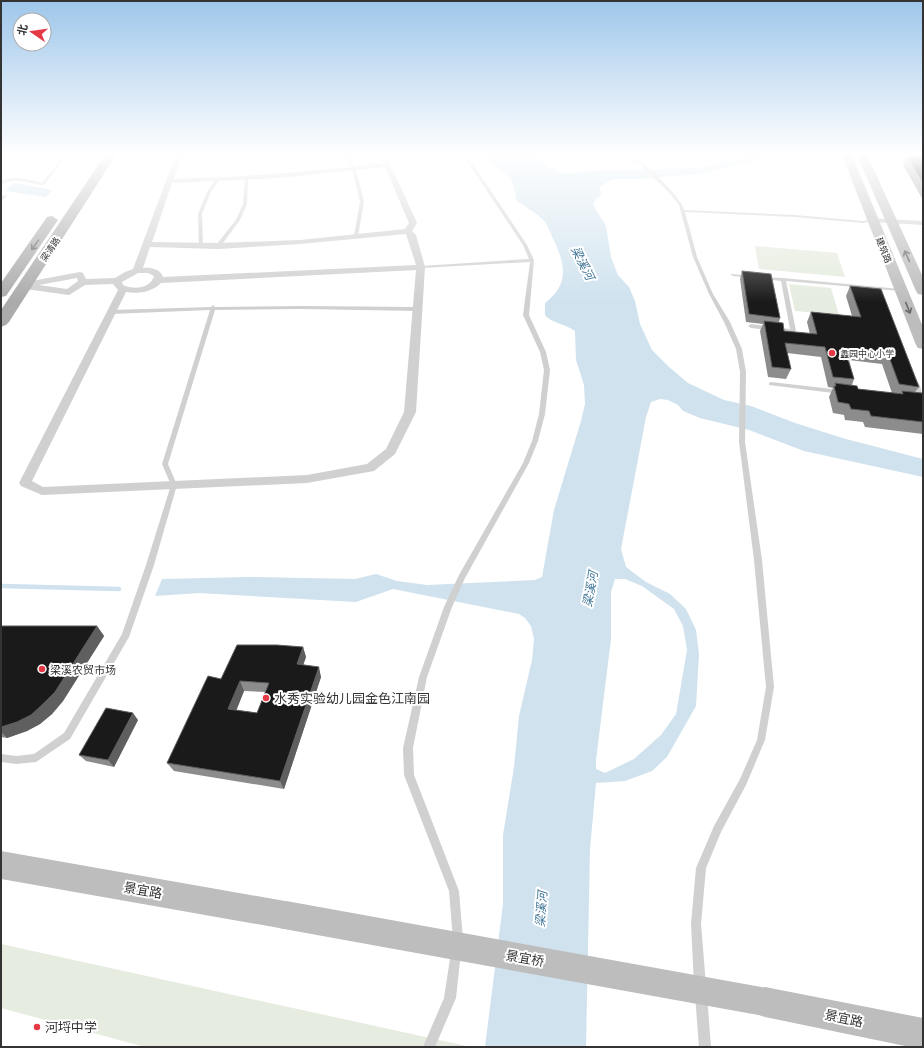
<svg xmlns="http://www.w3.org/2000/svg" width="924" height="1048" viewBox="0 0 924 1048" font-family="'Noto Sans','Noto Sans SC',sans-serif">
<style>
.green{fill:#e6ecdf}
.water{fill:#cfe2ee;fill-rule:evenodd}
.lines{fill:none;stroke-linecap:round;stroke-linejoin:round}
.stream{stroke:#cfe2ee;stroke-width:4.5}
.lane{fill:#d0d0d0;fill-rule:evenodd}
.street{fill:#d0d0d0;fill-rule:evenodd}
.secondary{fill:#bdbdbd;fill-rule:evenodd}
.primary{fill:#ababab;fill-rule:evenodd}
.secondary-bridge{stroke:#bdbdbd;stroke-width:28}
.wall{fill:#8c8c8c;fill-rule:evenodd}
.shaded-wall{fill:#5f5f5f}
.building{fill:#1a1a1a;stroke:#5f5f5f;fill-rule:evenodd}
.oneway{stroke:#636363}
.oneway2{stroke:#6a6a6a}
.poi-dot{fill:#e63946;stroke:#fff;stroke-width:1.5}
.labels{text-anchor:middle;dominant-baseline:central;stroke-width:4;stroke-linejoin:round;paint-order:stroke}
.far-street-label{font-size:9px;fill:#333;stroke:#fff}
.far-poi-label{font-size:9px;fill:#333;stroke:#fff;text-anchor:start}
.poi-label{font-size:11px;fill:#333;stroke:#fff;text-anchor:start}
.water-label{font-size:12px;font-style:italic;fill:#3f7597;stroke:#fff}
.near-poi-label{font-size:13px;fill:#333;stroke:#fff;text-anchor:start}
.near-street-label{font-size:13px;fill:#333;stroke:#fff}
</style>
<rect width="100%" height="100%" fill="#fff"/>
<!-- green -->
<g class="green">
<polygon points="755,246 837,253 845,277 759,269"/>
<polygon points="789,284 831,288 839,315 795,311"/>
<polygon points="1,944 471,1047 145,1047 1,1008"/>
</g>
<!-- water -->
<g class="water">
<path d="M487 155H537L548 168C554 167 555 171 560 172 569 174 576 173 584 171L698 168 757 155H781L700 174 635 179H613L602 185 600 188 601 195 596 199 593 205 606 226 611 257 618 275 629 287 635 301 640 324 652 350 669 367 688 383 724 400 751 406 795 423 846 439 923 459V477L804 451 749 430 700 418 683 411 678 405 668 400 660 399 651 402 646 417 621 549 626 567 646 582 670 594 686 609 696 630 699 654 696 706 667 757 652 771 625 781 596 783 590 849 586 1047H485L503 904V835L514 767 519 716 532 660 534 639 531 626 525 618 519 614 393 589 356 602 199 593 155 596 162 579 249 577 355 579 376 574 397 581 427 585 535 580 542 577 554 510 581 421 585 404 584 385 576 360 575 331C566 324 551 323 545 315V303C568 285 566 267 555 243 552 237 549 229 546 223 540 215 525 207 516 200 515 191 513 177 504 172 495 166 491 166 487 155ZM615 579H625L642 586 674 609 683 626 687 650 676 714 661 735 634 759 605 773 596 769V760L611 639V592Z"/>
<polygon points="15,183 52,190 46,197 4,191"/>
</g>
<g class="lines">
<!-- stream -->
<polyline class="stream" points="1,586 119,589"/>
<!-- lane -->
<g class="lane">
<path d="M64 155H68L44 185C26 184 21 176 1 184V181C14 175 28 179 42 183Z"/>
<polygon points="344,155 348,155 356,169 364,202 358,236 356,237 354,236 360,202 352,169"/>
<polygon points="463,155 467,155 527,245 534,260 529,315 546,352 550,370 545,414 538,441 529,463 465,578 452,607 427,677 413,748 414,775 459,891 463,940 462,944 458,945 454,944 453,940 449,891 404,775 403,748 419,677 444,607 459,575 523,463 532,441 539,414 544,370 540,352 523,315 530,262 421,268 419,267 421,266 529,259 523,245"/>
<path d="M625 155C631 155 638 159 642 162 652 170 682 199 684 210L795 215 863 221 872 219 874 220 863 223 795 217 685 212 697 257 713 294 730 322 742 349 746 372 745 442 762 560 774 687 765 740 746 785 721 832 706 868 701 924 706 985 704 989 702 990 705 991 707 995 711 1047H699L695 995 697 991 699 990 696 989 694 985 691 924 696 868 714 826 740 779 757 740 766 687 754 560 739 442 740 372 736 349 724 322 709 294 693 257 679 205 671 195 640 164Z"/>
<polygon points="245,178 248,179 247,204 240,220 220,247 216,247 216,245 236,220 243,204"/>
<polygon points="216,179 219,180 211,192 202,214 203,245 201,246 199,245 198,214 207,192"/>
<polygon points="1,195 8,196 1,201 2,197 1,197"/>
<polygon points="731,274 751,276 753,277 751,278 733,276 731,275"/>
<polygon points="761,277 783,278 900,289 902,290 900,291 786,281 796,331 793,333 751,328 748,326 751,324 790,329 781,281 763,279 761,278"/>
<polygon points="213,305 215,307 303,306 417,307 420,309 417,311 303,309 215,310 168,464 177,485 154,565 129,637 70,739 36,762 16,764 1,762 1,754 16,756 34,754 64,733 122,634 146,565 171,485 162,464 210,310 111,314 108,312 111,310 211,307"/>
<path d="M914 378C922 383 923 398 923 407L920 405 911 380Z"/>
<polygon points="771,382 841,390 844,392 841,394 769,385 769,383"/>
<polygon points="456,947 460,948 461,952 456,998 435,1047 423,1047 444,998 451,952 452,948"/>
</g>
<!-- street -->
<g class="street">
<path d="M179 155 181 157 174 179C244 177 313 172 383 163L380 155H386L417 223 412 231 416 235 425 267 416 412 395 454 374 471 307 483 42 495 21 486 19 483 118 290 113 284 85 285 69 295 25 289 20 286 25 283 34 284V281L37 280 80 272 83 273 86 279 115 278 125 272 133 269 175 157ZM385 167 409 223 405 229 300 240 218 243 152 242 172 183 279 178ZM406 234 416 265 163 277C161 269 150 267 143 268L150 247 218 249 300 244ZM416 270 404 412 386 449 367 464 307 475 43 487 32 481 126 292C139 294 152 292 161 283ZM138 273H148L154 276C150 289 134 290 123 285L122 282ZM77 278 78 281 67 289 39 285Z"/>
<polygon points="869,218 923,221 923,225 872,222 868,220"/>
</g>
<!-- secondary -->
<g class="secondary">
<polygon points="842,155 852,155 923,327 923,349 918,348 916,345"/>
<polygon points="857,155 867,155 923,277 923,295 918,294 916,291"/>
<polygon points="1,851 285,901 295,905 299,915 295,925 285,929 1,879"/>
<polygon points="765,987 923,1018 923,1047 910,1047 765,1017 754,1013 750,1002 754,991"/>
</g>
<!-- primary -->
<g class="primary">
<polygon points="105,155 116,155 9,322 6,325 1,327 1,310"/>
<polygon points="52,216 58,220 6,296 1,297 1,283 47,217"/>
</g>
<!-- secondary-bridge -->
<polyline class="secondary-bridge" points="285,915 765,1002"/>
</g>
<!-- wall -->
<g class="wall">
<polygon points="917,155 923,155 923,200 903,165 907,156 918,157"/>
<path d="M742 271 780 318 779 322 784 331 810 334 807 322 811 312 852 316 846 296 850 286 919 387 915 392 923 396V434L865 427 863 422 845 420 844 415 833 413 829 397 833 388 828 387 821 357 787 353 791 369 786 379 768 377 760 331 763 324 746 322 740 279ZM849 360 882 364 892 393 858 389 852 385 854 379Z"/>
<polygon points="1,626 97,626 104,636 63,701 52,714 40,724 27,731 7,738 1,737"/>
<path d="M303 647 306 657 303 665 321 677 284 789 174 771 167 763 221 679ZM244 691 265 692 257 713 236 710Z"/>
<polygon points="138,720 114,767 86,761 79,755"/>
</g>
<!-- shaded-wall -->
<g class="shaded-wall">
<polygon points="97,626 104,636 63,701 52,714 40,724 27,731 7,738 1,732 1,727"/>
<polygon points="303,647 306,657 300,674 297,664"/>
<polygon points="319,667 321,677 284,789 280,781"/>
<polygon points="240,681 244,691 233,719 228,709"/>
<polygon points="133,713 138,720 114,767 108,760"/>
</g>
<!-- building -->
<g class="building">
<polygon points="907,156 923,158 923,183"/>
<polygon points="742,271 771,274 780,318 749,314"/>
<polygon points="850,286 881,289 919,387 899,384 888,354 845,350 854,379 833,377 825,347 785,343 791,369 772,367 764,321 783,323 784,331 817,334 811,312 861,317"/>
<polygon points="835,383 857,386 858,389 903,394 902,391 922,393 923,396 923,422 871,416 869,411 851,409 849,404 838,402 834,386 836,386"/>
<polygon points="1,626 97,626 55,692 43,704 31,715 17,722 1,727"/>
<path d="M237 645H277L303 647 297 664 319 667 280 781 167 763 208 676 221 679ZM240 681 269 683 257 713 228 709Z"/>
<polygon points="106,708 133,713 108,760 79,755"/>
</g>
<!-- one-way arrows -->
<defs><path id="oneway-shaft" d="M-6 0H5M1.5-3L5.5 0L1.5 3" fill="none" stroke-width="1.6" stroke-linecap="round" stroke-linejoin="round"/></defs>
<use class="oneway" href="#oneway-shaft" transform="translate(35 245) rotate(125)"/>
<g class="oneway2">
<use href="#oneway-shaft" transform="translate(907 256) rotate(-114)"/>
<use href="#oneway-shaft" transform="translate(908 308) rotate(68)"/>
</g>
<!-- sky -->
<linearGradient id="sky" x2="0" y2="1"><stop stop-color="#9ec6ea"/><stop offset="0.51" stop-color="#fff"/><stop offset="1" stop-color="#fff" stop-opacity="0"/></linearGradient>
<rect width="924" height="302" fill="url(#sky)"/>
<!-- markers -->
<g class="poi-dot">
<circle cx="832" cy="353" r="4"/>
<circle cx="42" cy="669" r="4"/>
<circle cx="266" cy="698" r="4"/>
<circle cx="37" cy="1027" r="4"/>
</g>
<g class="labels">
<!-- far-street labels -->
<g class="far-street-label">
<text transform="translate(50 249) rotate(-56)">梁清路</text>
<text transform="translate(884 250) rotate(68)">建筑路</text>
</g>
<!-- far-poi labels -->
<g class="far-poi-label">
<text x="840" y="353">蠡园中心小学</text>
</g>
<!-- poi labels -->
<g class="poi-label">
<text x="50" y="669">梁溪农贸市场</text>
</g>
<!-- water labels -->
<g class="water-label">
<text transform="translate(583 263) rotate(63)">梁溪河</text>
<text transform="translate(590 589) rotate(-80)">梁溪河</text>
<text transform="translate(541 909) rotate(-86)">梁溪河</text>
</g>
<!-- near-poi labels -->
<g class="near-poi-label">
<text x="274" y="698">水秀实验幼儿园金色江南园</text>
<text x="45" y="1027">河埒中学</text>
</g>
<!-- near-street labels -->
<g class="near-street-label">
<text transform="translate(143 890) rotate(10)">景宜路</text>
<text transform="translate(525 958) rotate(10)">景宜桥</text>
<text transform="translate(844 1018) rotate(12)">景宜路</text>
</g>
</g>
<!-- border -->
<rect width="924" height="1048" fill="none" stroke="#333333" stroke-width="4"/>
<!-- north arrow -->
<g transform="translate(32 32) rotate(283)"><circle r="19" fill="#ffffff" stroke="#adadad"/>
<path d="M0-3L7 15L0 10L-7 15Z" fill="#e63946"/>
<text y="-6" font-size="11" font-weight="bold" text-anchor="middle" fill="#333333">北</text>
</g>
</svg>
